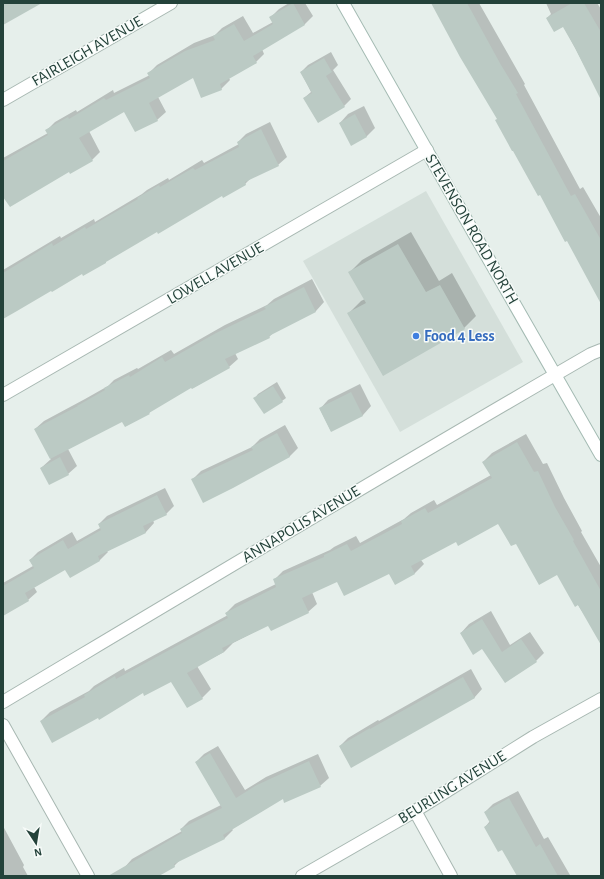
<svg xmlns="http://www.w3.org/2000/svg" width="604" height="879" viewBox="0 0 604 879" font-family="'Alegreya Sans',sans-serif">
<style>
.built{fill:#d4dfda}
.shadow{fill:#0003}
.building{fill:#bbcac4}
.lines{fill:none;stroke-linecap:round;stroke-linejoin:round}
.minor-casing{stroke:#a8b8b2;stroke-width:14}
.secondary-casing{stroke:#a4bbb3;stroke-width:14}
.minor{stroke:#fff;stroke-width:12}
.secondary{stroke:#fff;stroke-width:12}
.shop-dot{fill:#3f7fe0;stroke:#f7fbf9;stroke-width:1.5}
.labels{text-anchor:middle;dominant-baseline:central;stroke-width:3;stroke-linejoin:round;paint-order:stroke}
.street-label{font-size:16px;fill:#24423a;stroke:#f7fbf9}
.shop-label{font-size:16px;font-weight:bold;fill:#366cbe;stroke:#f7fbf9;text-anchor:start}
</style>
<rect width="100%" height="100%" fill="#e6efeb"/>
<!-- built -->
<polygon class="built" points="426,191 523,362 400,432 303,261"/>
<!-- shadow -->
<g class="shadow">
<polygon points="289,3 305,3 313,16 305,24 262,49 264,54 256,62 229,78 230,80 221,89 193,77 158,97 166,112 157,120 125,110 89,131 100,152 92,160 70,170 3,195 3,158 48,133 47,130 55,122 76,110 77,112 113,90 114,93 150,75 149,73 157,65 194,43 215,35 222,28 243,16 253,33 273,22 271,17 279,9"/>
<polygon points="432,3 479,3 525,84 524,85 580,189 583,187 601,218 601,286 498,119"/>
<polygon points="546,3 597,3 601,9 601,97 563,25 547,18 551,14"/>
<polygon points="331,52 338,65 333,70 351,99 344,106 304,98 311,92 301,72 308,65"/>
<polygon points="364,106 375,128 367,136 351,144 340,123 348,114"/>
<polygon points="270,122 287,157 278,165 251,178 245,184 222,195 157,231 51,289 3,318 3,270 60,236 61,238 94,219 95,222 142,194 147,190 168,178 169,180 202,160 204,163 239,144 238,142 246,134"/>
<polygon points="411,232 439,281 452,273 476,316 464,328 349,313 361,301 365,299 350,272 362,260"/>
<polygon points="312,279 324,302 316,311 274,332 269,337 235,353 238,359 229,367 193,388 192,386 152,410 149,413 126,426 123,420 68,449 77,466 68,474 41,468 51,459 35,429 44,421 85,399 108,386 114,380 137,368 138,369 171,350 174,354 225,325 267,305 274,299"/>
<polygon points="277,382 286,398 282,401 255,398 258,394"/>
<polygon points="360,384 371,406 363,415 331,431 320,409 328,400"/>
<polygon points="285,425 298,448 289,457 193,479 201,471 252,447 260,439"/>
<polygon points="526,434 543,464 547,463 564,498 582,531 581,532 601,567 601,640 557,573 516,543 499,522 456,541 421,560 424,564 415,573 395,583 389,573 337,581 312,592 317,604 308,612 268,625 233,643 224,652 197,666 211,689 202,698 171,680 143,692 99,717 41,721 50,712 89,691 94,686 124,668 125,671 228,615 226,613 235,604 276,584 274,580 283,571 330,550 334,547 356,536 360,543 404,519 411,513 434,500 437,505 491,475 483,462 492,453"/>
<polygon points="165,488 174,506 166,514 153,520 154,523 146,532 107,551 108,552 100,560 66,568 34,587 37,592 28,600 3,615 3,583 33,566 30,560 38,552 72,532 77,541 100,528 99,524 107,516"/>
<polygon points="491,611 510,645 530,632 544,653 536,661 482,648 461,633 469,624"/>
<polygon points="471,669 482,689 474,698 340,746 348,738 378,720 379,721"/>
<polygon points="218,746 245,790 266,777 318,754 329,778 320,786 283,798 232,829 233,830 225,838 180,860 174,866 156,876 129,876 124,868 132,859 182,831 181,829 189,821 221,805 196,762 204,754"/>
<polygon points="518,791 544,839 548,837 570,875 569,876 518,876 502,848 485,827 490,821 485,812 493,804"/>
<polygon points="3,826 24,865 23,867 28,876 3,876"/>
</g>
<!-- building -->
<g class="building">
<polygon points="3,3 42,3 3,25"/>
<polygon points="293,3 305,25 253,56 257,63 220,84 222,90 201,98 193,78 149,103 158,121 135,132 124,112 79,138 93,161 70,174 69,172 10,207 3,197 3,161 48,135 45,130 68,117 69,119 104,98 106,100 150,78 147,73 185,51 215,40 213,36 234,24 244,41 273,24 269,17"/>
<polygon points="431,3 467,3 501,65 518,93 516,94 571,196 575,194 601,240 601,304 567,241 565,242 540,195 538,196 513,151 512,151 495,120 497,119 460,57"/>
<polygon points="572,3 584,3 601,32 601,100 575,48 563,27 554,32 546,18"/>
<polygon points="324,58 332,72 326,76 345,107 318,123 303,98 312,93 300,72"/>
<polygon points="355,114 367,137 351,146 339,123"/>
<polygon points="261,129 279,166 245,182 246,185 223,198 222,196 158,234 157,232 106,262 106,263 83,276 82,274 52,292 51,291 17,311 3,319 3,273 52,243 53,246 85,227 86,229 138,199 137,198 159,185 160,187 193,168 195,170 239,147 237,142"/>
<polygon points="398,244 426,292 440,285 465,329 383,376 347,313 366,303 348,272"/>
<polygon points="304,287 316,312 269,336 270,338 225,359 230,368 192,389 191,388 149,413 150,414 125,427 122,422 50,459 34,429 78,406 77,406 105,390 104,388 129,375 130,377 162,357 165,362 216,333 266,309 264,307"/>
<polygon points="273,386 283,402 264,414 253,398"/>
<polygon points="351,392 363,416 331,432 319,408"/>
<polygon points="277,433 290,457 233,488 203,503 191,479 253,450 251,447"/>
<polygon points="517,442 534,472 538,471 555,507 574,540 573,541 601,591 601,645 578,605 575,607 557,575 539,585 516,544 511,546 498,524 458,546 456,542 411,566 415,574 395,585 389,574 344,596 337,582 302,598 309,613 271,631 268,626 222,648 224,652 187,673 203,699 187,708 171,682 144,696 143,693 99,720 98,718 52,743 40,721 85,697 84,695 115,676 116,679 228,618 225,613 276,587 273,579 324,557 324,555 347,544 351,551 402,524 401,521 425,508 428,513 492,478 482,462"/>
<polygon points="60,457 69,475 49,485 40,468"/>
<polygon points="157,495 167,515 143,526 146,533 98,556 100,561 70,578 65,570 25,593 29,601 3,616 3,586 34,568 29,560 63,540 68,549 101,530 98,524"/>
<polygon points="482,619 502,652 521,639 537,662 505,683 482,649 473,655 460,633"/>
<polygon points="463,677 475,698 351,768 339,746 370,728 370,729"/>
<polygon points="210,753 236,798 257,785 309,761 321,787 284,803 283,799 223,835 225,839 174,864 175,867 159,876 108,876 182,833 180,829 222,808 195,762"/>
<polygon points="509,798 536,847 540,844 558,876 517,876 502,850 498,852 484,827 490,823 484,812"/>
</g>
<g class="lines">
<!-- minor casing -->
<g class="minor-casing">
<g id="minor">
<polyline points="3,100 171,3"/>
<polyline points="3,395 427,150"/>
<path d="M3 702C199 585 394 468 591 354L601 350"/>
<polyline points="3,725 88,876"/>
<polyline points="415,811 451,876"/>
<polyline points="302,876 415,811 533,737 601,699"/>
</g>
</g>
<!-- secondary casing -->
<g class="secondary-casing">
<polyline id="secondary" points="343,3 476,237 601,455"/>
</g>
<!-- minor -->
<use href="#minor" class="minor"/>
<!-- secondary -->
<use href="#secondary" class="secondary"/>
</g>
<!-- markers -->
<circle class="shop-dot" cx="416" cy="336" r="4"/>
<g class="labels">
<!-- street labels -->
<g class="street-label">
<text transform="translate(87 51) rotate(-30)">FAIRLEIGH AVENUE</text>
<text transform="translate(472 229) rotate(60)">STEVENSON ROAD NORTH</text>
<text transform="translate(215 273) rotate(-30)">LOWELL AVENUE</text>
<text transform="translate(301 524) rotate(-31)">ANNAPOLIS AVENUE</text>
<text transform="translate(452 787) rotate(-32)">BEURLING AVENUE</text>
</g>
<!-- shop labels -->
<g class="shop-label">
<text x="424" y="336">Food 4 Less</text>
</g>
</g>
<!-- border -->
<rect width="604" height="879" fill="none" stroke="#24423a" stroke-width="8"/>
<!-- north arrow -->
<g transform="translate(36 843) rotate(168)" stroke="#f7fbf9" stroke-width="3" paint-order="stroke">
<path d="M0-3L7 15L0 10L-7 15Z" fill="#24423a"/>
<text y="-6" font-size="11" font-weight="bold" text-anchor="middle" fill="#24423a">N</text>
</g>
</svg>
